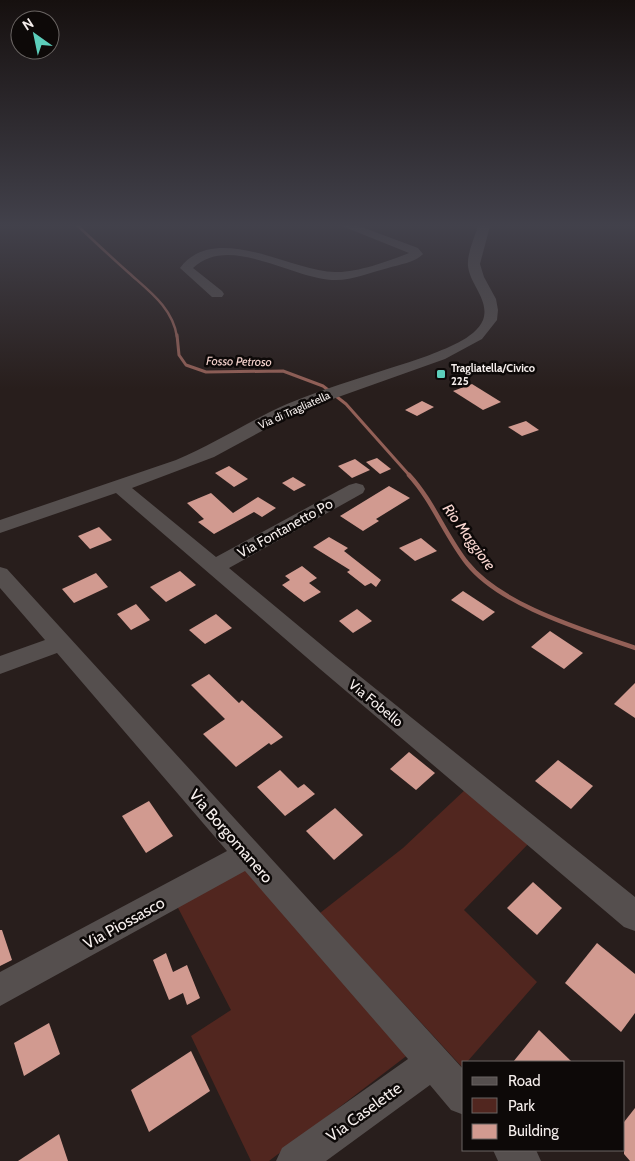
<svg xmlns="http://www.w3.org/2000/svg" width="635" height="1161" viewBox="0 0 635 1161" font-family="Cabin,sans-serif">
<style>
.green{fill:#51261f}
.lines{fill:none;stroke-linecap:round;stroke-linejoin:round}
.stream-far2{stroke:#936057;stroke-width:2.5}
.stream-far1{stroke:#936057;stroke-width:3}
.stream{stroke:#936057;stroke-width:4.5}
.building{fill:#d19a90}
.minor{fill:#554f4e;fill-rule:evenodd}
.poi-dot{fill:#5ccebb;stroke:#0d0908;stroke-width:2}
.labels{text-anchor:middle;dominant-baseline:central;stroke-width:5;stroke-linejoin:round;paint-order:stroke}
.far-poi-label{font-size:11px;font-weight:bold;fill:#f5eeec;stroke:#0d0908;text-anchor:start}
.far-street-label{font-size:11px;fill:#f5eeec;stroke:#0d0908}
.far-water-label{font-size:12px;font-style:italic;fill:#fad7d1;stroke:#0d0908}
.street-label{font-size:14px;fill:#f5eeec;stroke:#0d0908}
.water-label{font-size:15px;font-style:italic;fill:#fad7d1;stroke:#0d0908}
.near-street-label{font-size:16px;fill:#f5eeec;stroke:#0d0908}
</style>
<rect width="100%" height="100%" fill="#281e1c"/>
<!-- green -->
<g class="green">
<polygon points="467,788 532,840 464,910 537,982 467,1062 464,1062 462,1067 320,913 403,848"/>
<polygon points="245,865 409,1054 269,1161 251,1161 191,1036 231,1010 176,904"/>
</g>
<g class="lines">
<!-- stream-far2 -->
<path class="stream-far2" d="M78 226C95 242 112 258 129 273 149 291 173 308 177 337"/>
<!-- stream-far1 -->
<polyline class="stream-far1" points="177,335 179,355 186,365 206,372 283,371 323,386 346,404 410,476"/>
<!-- stream -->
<path class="stream" d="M409 475C433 501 445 535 467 563 501 606 584 630 635 648"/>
</g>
<!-- building -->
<g class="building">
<polygon points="472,384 501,402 483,410 453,391"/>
<polygon points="422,401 434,407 417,416 405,410"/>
<polygon points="526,421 539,430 522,436 508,427"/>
<polygon points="377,458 391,469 380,474 366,462"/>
<polygon points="355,459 370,470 352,478 338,466"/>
<polygon points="229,466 248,479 234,487 215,473"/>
<polygon points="293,477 306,485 294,491 282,483"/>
<polygon points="389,486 410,498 376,519 379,521 363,531 340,516"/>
<polygon points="211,493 233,513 258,497 276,508 262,517 254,512 214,534 198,522 204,519 187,503"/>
<polygon points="99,527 112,540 90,549 78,536"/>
<polygon points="329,537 348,548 344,551 381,580 376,587 371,583 365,586 347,572 350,570 313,547"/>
<polygon points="421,538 437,551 415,561 399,548"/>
<polygon points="302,566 317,578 309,583 321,592 304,602 282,585 290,580 285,576"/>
<polygon points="180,571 196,585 166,602 150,587"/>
<polygon points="96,573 108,587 74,603 62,589"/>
<polygon points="463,591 495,612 483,621 451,600"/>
<polygon points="136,604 150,620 131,630 117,614"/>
<polygon points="357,609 372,621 353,633 339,621"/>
<polygon points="216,614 232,628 205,644 189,630"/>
<polygon points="550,631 583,653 564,669 531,647"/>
<polygon points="209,674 239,703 242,700 283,737 271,745 269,743 236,767 203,734 225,719 191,685"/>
<polygon points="635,683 635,718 614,704"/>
<polygon points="409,752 435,773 416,790 390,769"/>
<polygon points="558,760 593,786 571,809 535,781"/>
<polygon points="280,770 298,788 304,784 315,794 285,816 257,787"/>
<polygon points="149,801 173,836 146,853 122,816"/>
<polygon points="335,808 363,835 334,860 306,831"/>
<polygon points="533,882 562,908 537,935 507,908"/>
<polygon points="0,930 2,930 12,960 0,966"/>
<polygon points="597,943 635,974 635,1013 621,1032 565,983"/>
<polygon points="166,953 173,972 187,965 200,998 187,1005 183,993 169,1000 153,960"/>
<polygon points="49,1023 60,1054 24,1076 14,1043"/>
<polygon points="539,1030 572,1062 513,1062"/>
<polygon points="191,1051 210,1091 149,1132 131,1090"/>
<polygon points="635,1108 635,1161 630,1161 624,1154 624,1122"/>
<polygon points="59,1134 68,1161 18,1161"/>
</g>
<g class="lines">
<!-- minor -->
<g class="minor">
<path d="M342 226H359L418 248 423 254C416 262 398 265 388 268 372 272 353 280 336 280 293 280 230 233 193 268L222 291 224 294 222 297H212L180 268C215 221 290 271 335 272 356 273 389 261 409 253Z"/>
<path d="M478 226H490L480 264 484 277 496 299 498 310 497 320 482 339 445 359 299 411 214 457 132 488 216 557 349 485 356 483 363 485 365 489 363 493 229 568 336 657 635 897V931L624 927 320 669 116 493 0 533V520L176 460C214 444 249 421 287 404 332 385 381 372 427 356 444 349 475 339 483 320 490 300 470 285 468 266 467 253 474 239 478 226Z"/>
<polygon points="0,567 7,569 464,1070 464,1115 451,1110 430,1085 326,1161 276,1161 282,1148 408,1059 245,871 0,1006 0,972 227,851 57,653 0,674 0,656 45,640 0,588"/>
<polygon points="493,1150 536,1150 541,1161 498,1161"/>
</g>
</g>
<!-- sky -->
<linearGradient id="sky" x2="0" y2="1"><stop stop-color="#16100f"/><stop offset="0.58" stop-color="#42414b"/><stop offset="1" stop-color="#42414b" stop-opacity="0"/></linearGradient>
<rect width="635" height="389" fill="url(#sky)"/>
<!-- markers -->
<rect class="poi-dot" x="436" y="369" width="10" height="10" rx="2.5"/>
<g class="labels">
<!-- far-poi labels -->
<g class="far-poi-label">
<text x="451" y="368">Tragliatella/Civico<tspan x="451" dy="13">225</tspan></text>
</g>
<!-- far-street labels -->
<g class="far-street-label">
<text transform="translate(294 410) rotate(-24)">Via di Tragliatella</text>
</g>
<!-- far-water labels -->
<g class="far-water-label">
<text transform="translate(239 361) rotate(1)">Fosso Petroso</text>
</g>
<!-- street labels -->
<g class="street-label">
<text transform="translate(285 528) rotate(-29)">Via Fontanetto Po</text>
<text transform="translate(376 703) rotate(39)">Via Fobello</text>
</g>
<!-- water labels -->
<g class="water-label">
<text transform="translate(469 537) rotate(54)">Rio Maggiore</text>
</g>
<!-- near-street labels -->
<g class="near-street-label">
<text transform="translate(231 836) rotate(49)">Via Borgomanero</text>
<text transform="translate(124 923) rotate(-29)">Via Piossasco</text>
<text transform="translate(364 1112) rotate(-36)">Via Caselette</text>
</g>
</g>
<!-- legend -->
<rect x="462" y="1061" width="162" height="90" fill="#0d0908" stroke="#6a6563"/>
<rect x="472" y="1077" width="25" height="8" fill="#554f4e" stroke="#6a6563"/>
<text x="508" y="1086" font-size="15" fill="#f5eeec">Road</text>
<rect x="472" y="1098" width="25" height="15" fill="#51261f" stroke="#6a6563"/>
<text x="508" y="1111" font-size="15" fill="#f5eeec">Park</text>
<rect x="472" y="1124" width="25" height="15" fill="#d19a90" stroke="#6a6563"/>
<text x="508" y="1136" font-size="15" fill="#f5eeec">Building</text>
<!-- north arrow -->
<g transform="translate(35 35) rotate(327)"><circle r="24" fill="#0d0908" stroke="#6a6563"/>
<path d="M0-4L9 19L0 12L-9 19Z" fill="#5ccebb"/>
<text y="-8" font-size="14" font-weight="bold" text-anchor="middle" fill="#f5eeec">N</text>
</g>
</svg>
